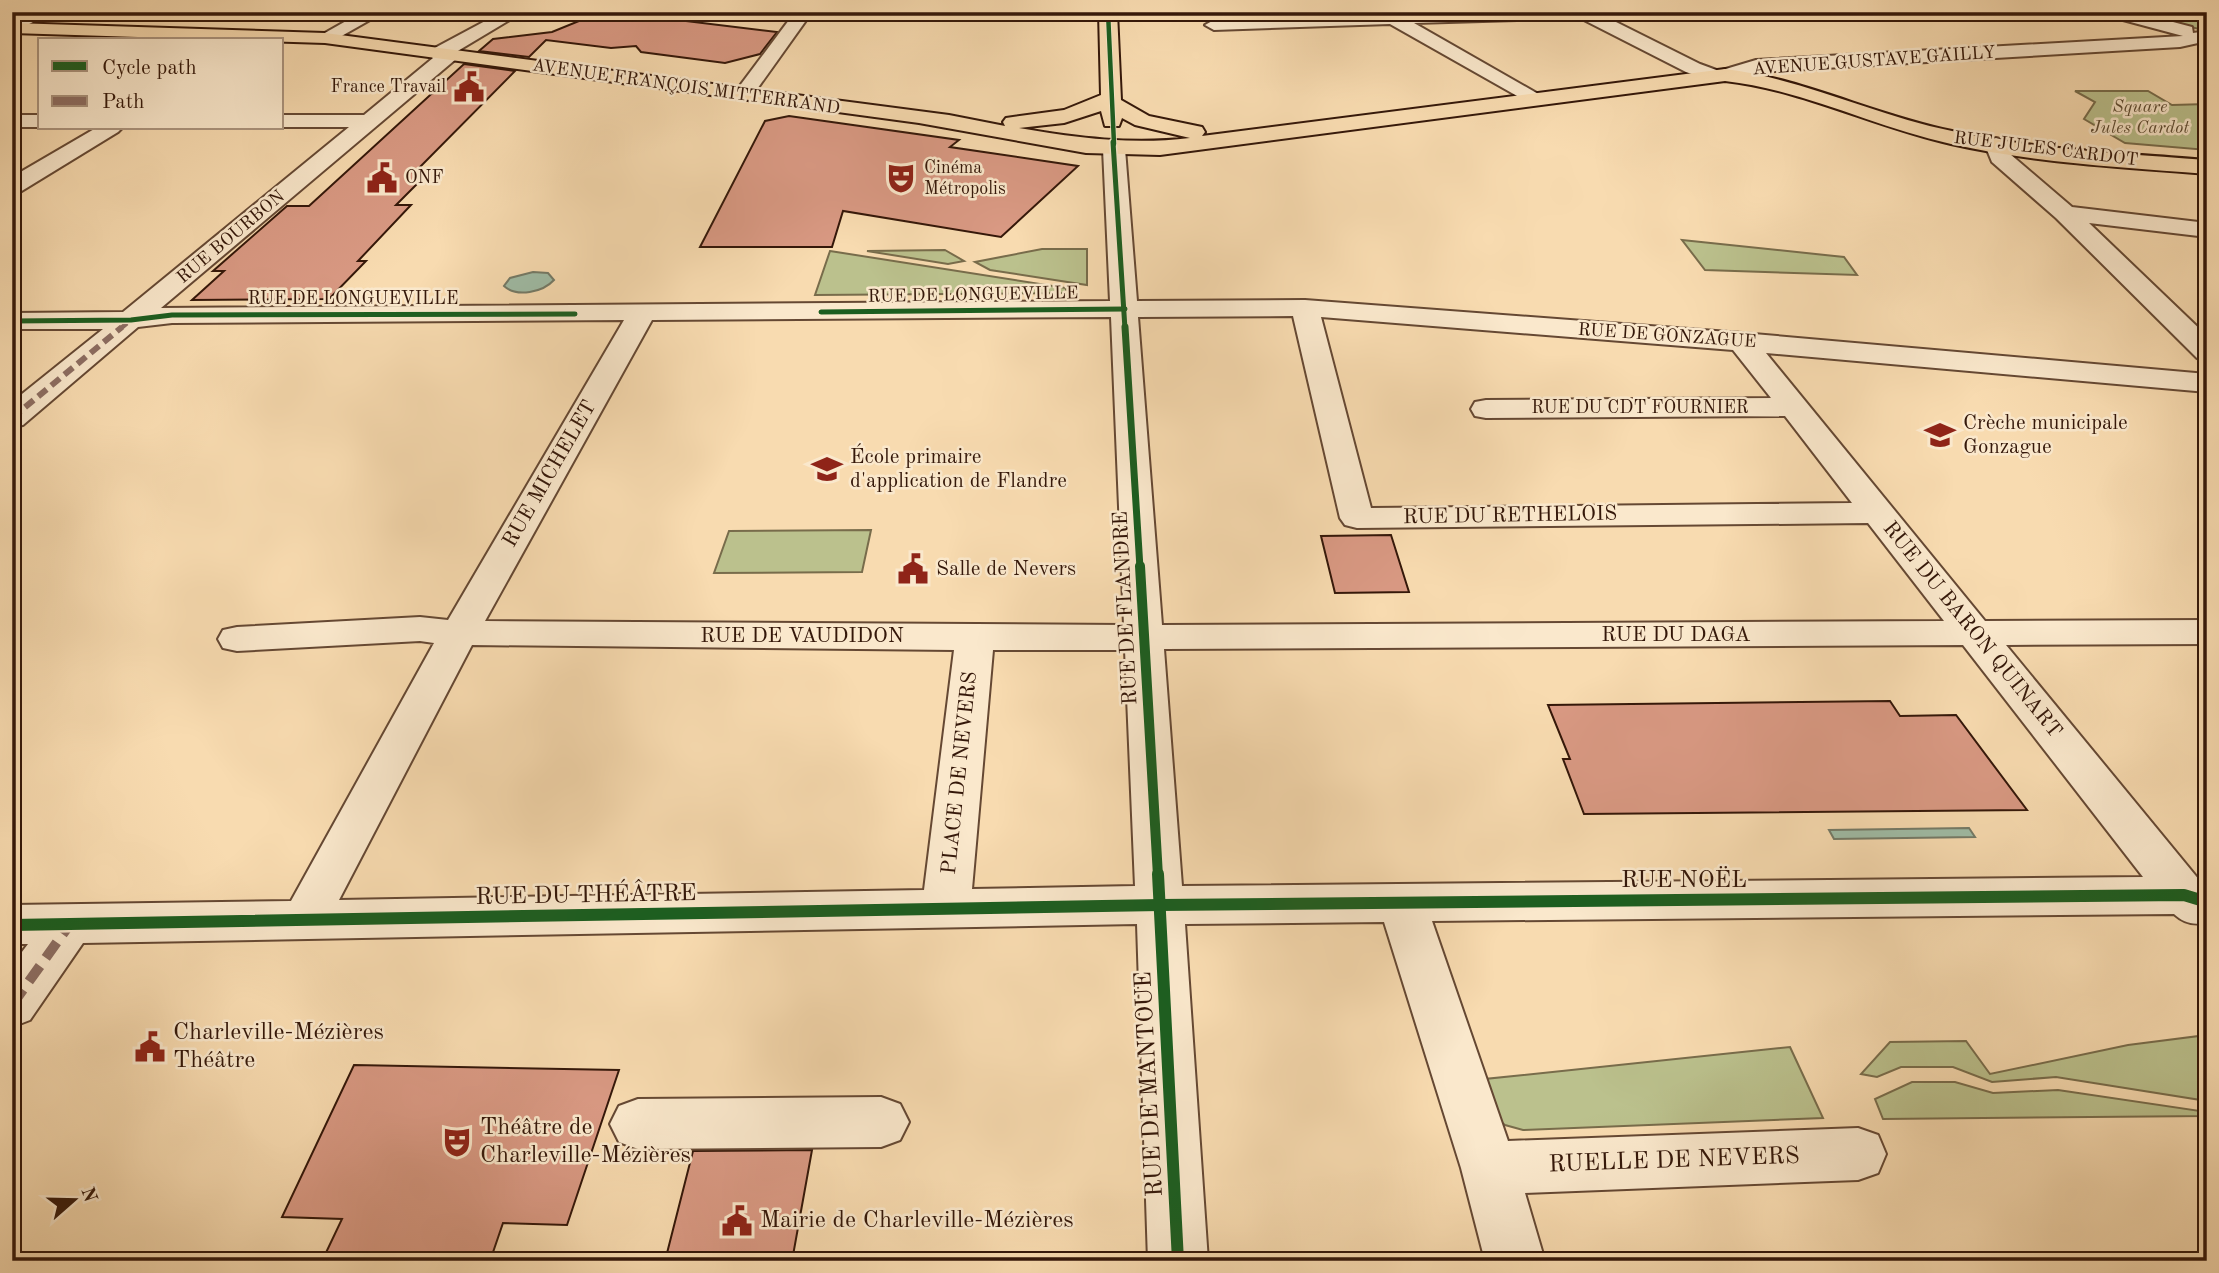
<svg xmlns="http://www.w3.org/2000/svg" width="2219" height="1273" viewBox="0 0 2219 1273" font-family="'Old Standard TT',serif">
<style>
.green{fill:#bbc18d;stroke:#786c4b;stroke-width:2}
.water{fill:#9fbca6;stroke:#747a67;stroke-width:2}
.building{fill:#d99983;stroke:#341709;stroke-width:2}
.lines{fill:none;stroke-linecap:round;stroke-linejoin:round}
.minor-casing{stroke:#654833;stroke-width:4}
.major-casing{stroke:#341709;stroke-width:4}
.minor{fill:#fae8cc;fill-rule:evenodd}
.major{fill:#f8dbb0;fill-rule:evenodd}
.quiet-far2{stroke:#8d6e63;stroke-width:4.5;stroke-dasharray:9 4.5;stroke-linecap:butt}
.quiet-far1{stroke:#8d6e63;stroke-width:6;stroke-dasharray:11 6;stroke-linecap:butt}
.quiet{stroke:#8d6e63;stroke-width:10;stroke-dasharray:19 10;stroke-linecap:butt}
.cycleway-far4-casing{stroke:#fae8cc;stroke-width:6}
.cycleway-far3-casing{stroke:#fae8cc;stroke-width:8}
.cycleway-far2-casing{stroke:#fae8cc;stroke-width:10}
.cycleway-far1-casing{stroke:#fae8cc;stroke-width:14}
.cycleway-casing{stroke:#fae8cc;stroke-width:17}
.cycleway-far4{stroke:#1b5e20;stroke-width:4.5}
.cycleway-far3{stroke:#1b5e20;stroke-width:5}
.cycleway-far2{stroke:#1b5e20;stroke-width:7}
.cycleway-far1{stroke:#1b5e20;stroke-width:10}
.cycleway{stroke:#1b5e20;stroke-width:12}
.labels{text-anchor:middle;dominant-baseline:central;stroke-width:5;stroke-linejoin:round;paint-order:stroke}
.far-street-label{font-size:18px;fill:#341709;stroke:#fae8cc}
.far-poi-label{font-size:18px;fill:#341709;stroke:#fae8cc;text-anchor:start}
.far-park-label{font-size:18px;font-style:italic;fill:#5c4a31;stroke:#fae8cc}
.poi-label{font-size:21px;fill:#341709;stroke:#fae8cc;text-anchor:start}
.street-label{font-size:21px;fill:#341709;stroke:#fae8cc}
.near-street-label{font-size:24px;fill:#341709;stroke:#fae8cc}
.near-poi-label{font-size:24px;fill:#341709;stroke:#fae8cc;text-anchor:start}
</style>
<rect width="100%" height="100%" fill="#f8dbb0"/>
<filter id="stains"><feTurbulence type="fractalNoise" baseFrequency=".00286" numOctaves="4"/><feColorMatrix values="0 0 0 0 .2 0 0 0 0 .09 0 0 0 0 .02 0 0 0 .5 -.17"/></filter>
<radialGradient id="worn" r=".72"><stop offset=".6" stop-color="#630" stop-opacity="0"/><stop offset="1" stop-color="#630" stop-opacity=".3"/></radialGradient>
<!-- green -->
<g class="green">
<polygon points="2130,12 2196,12 2207,15 2207,31"/>
<polygon points="2075,91 2148,91 2172,105 2207,104 2207,150 2125,143 2084,119 2095,102"/>
<polygon points="1682,240 1844,257 1857,275 1705,270"/>
<polygon points="1042,249 1087,249 1087,285 990,270 975,262"/>
<polygon points="945,250 964,261 948,264 867,251"/>
<polygon points="830,251 1066,288 1066,293 815,295"/>
<polygon points="871,530 862,572 714,573 729,531"/>
<polygon points="2207,1035 2207,1101 2056,1077 1992,1082 1953,1067 1901,1067 1877,1077 1861,1074 1890,1042 1966,1041 1990,1074 2128,1045"/>
<polygon points="1790,1047 1823,1118 1523,1130 1505,1125 1492,1115 1485,1079"/>
<polygon points="1912,1082 1955,1082 1993,1093 2058,1090 2207,1112 2207,1116 1883,1119 1875,1099"/>
</g>
<!-- water -->
<g class="water">
<path d="M533 272 548 273 554 280C543 292 517 298 504 286L510 278Z"/>
<polygon points="1969,828 1975,837 1834,839 1829,830"/>
</g>
<!-- building -->
<g class="building">
<polygon points="601,12 612,12 777,32 760,54 725,63 641,52 636,46 611,48 546,40 529,57 479,51 493,39 552,32"/>
<polygon points="464,64 515,71 414,173 428,173 396,205 411,205 358,261 366,261 329,299 192,300 224,271 213,271 287,206 309,206"/>
<polygon points="789,116 959,140 950,147 1078,166 1001,237 843,211 832,247 700,247 765,121"/>
<polygon points="1391,535 1409,592 1335,593 1321,536"/>
<polygon points="1890,701 1900,716 1956,715 2027,810 1584,814 1563,759 1570,759 1548,705"/>
<polygon points="354,1065 619,1070 567,1225 503,1223 490,1261 322,1261 342,1219 282,1217"/>
<polygon points="812,1150 792,1261 665,1261 693,1151"/>
</g>
<g class="lines">
<!-- minor casing -->
<g class="minor-casing">
<g id="minor">
<polygon points="30,12 52,12 12,33 12,21"/>
<polygon points="362,12 384,12 331,42 319,42 316,38"/>
<path d="M502 12H523L456 52 458 55 456 59 161 308 1110 301 1103 149 1106 144H1122L1125 149 1137 301 1305 300 1742 333 2207 374V392L1766 353 1985 621 2207 620V644L2006 645 2200 881 2207 883V922C2194 926 2184 923 2174 914L1432 921 1508 1141 1858 1128 1878 1135 1886 1154 1878 1173 1858 1180 1525 1193 1545 1261H1485L1461 1168 1384 922 1185 924 1208 1261H1148L1137 924 83 943 30 1020 12 1027V965L28 944H12V905L291 901 434 643 420 641 237 651 223 648 218 639 223 630 237 627 420 617 448 620 624 320 172 323 138 327 23 425 12 427V402L103 329H12V313L123 312 349 127H282V115H364L433 58 429 54 431 50ZM1293 316 1340 518 1345 525 1357 528 1868 523 1944 621 1162 625 1138 317ZM1111 317 1124 625 485 621 652 320ZM1321 317 1733 350 1771 398 1486 400 1475 402 1471 409 1475 416 1486 418 1785 416 1852 503 1371 508ZM472 645 954 650 924 890 339 900ZM1963 645 2143 877 1182 886 1164 649ZM993 650H1125L1135 886 972 889Z"/>
<polygon points="795,12 812,12 750,99 736,99 733,95"/>
<polygon points="1438,12 1608,12 1604,16 1700,64 1719,71 1756,60 2183,36 2108,16 2106,12 2135,12 2192,27 2193,33 2207,31 2207,41 2180,47 1757,72 1725,81 1709,80 1686,72 1580,18 1414,23 1540,95 1543,99 1540,103 1533,105 1390,24 1214,30 1205,25 1214,20"/>
<rect x="12" y="115" width="28" height="12"/>
<polygon points="96,128 122,128 118,132 20,192 12,194 12,177"/>
<polygon points="1996,138 2004,140 2010,154 2072,207 2207,223 2207,237 2089,223 2207,336 2207,361 2197,358 2056,218 1992,162 1985,145 1988,140"/>
<polygon points="881,1097 900,1104 909,1122 900,1140 881,1147 638,1149 619,1142 610,1124 619,1106 638,1099"/>
</g>
</g>
<!-- major casing -->
<g class="major-casing">
<path id="major" d="M1099 12H1117L1121 100 1149 116 1202 127 1205 132 1202 136 1725 69C1804 79 1874 115 1952 131 2035 150 2122 153 2207 160V174C2122 167 2035 163 1951 144 1874 127 1804 90 1725 81L1160 155 1086 153 919 123 325 43 12 33V23L325 33 949 115 1005 126 1003 122 1006 118 1064 110 1101 95ZM1101 111 1105 126H1119L1122 118 1135 125 1190 138C1132 145 1076 138 1019 128L1064 123Z"/>
</g>
<!-- minor -->
<use href="#minor" class="minor"/>
<!-- major -->
<use href="#major" class="major"/>
<!-- quiet-far2 -->
<polyline class="quiet-far2" points="120,329 131,320"/>
<!-- quiet-far1 -->
<polyline class="quiet-far1" points="12,418 122,327"/>
<!-- quiet -->
<polyline class="quiet" points="12,1005 70,924"/>
<!-- cycleway-far4 casing -->
<g class="cycleway-far4-casing">
<polyline id="cycleway-far4" points="1108,12 1114,144"/>
</g>
<!-- cycleway-far3 casing -->
<g class="cycleway-far3-casing">
<g id="cycleway-far3">
<polyline points="1113,142 1125,329"/>
<polyline points="821,312 1125,309"/>
<polyline points="12,321 131,320 172,315 575,314"/>
</g>
</g>
<!-- cycleway-far2 casing -->
<g class="cycleway-far2-casing">
<polyline id="cycleway-far2" points="1125,327 1140,568"/>
</g>
<!-- cycleway-far1 casing -->
<g class="cycleway-far1-casing">
<polyline id="cycleway-far1" points="1140,566 1158,876"/>
</g>
<!-- cycleway casing -->
<g class="cycleway-casing">
<g id="cycleway">
<polyline points="1158,874 1178,1261"/>
<polyline points="12,925 1160,905 2184,895 2207,902"/>
</g>
</g>
<!-- cycleway-far4 -->
<use href="#cycleway-far4" class="cycleway-far4"/>
<!-- cycleway-far3 -->
<use href="#cycleway-far3" class="cycleway-far3"/>
<!-- cycleway-far2 -->
<use href="#cycleway-far2" class="cycleway-far2"/>
<!-- cycleway-far1 -->
<use href="#cycleway-far1" class="cycleway-far1"/>
<!-- cycleway -->
<use href="#cycleway" class="cycleway"/>
</g>
<!-- icons -->
<defs>
<g id="civic-bare" transform="scale(2.415)"><path d="M-.6-6.5H3V-4.5H.6V-3L4-1V1h2V6H-6V1h2V-1L-.6-3ZM-1.2 2.5V6h2.4V2.5Z" fill="#8f2418" stroke="#fae8cc" stroke-width="2.5" paint-order="stroke"/></g>
<g id="theatre-bare" transform="scale(2.415)"><path d="M-5-5.5Q0-4 5-5.5V0Q5 5 0 6Q-5 5-5 0ZM-3.3-2.5H-1v1.5H-3.3ZM1-2.5H3.3v1.5H1ZM-2.8 1Q0 5.5 2.8 1Z" fill="#8f2418" stroke="#fae8cc" stroke-width="2.5" paint-order="stroke"/></g>
<g id="school-bare" transform="scale(2.415)"><path d="M0-5L7-2L0 1L-7-2ZM-4 1L0 2.5L4 1V4Q0 6-4 4Z" fill="#8f2418" stroke="#fae8cc" stroke-width="2.5" paint-order="stroke"/></g>
</defs>
<g fill-rule="evenodd">
<use href="#civic-bare" x="469" y="87"/>
<use href="#civic-bare" x="382" y="178"/>
<use href="#theatre-bare" x="901" y="178"/>
<use href="#school-bare" x="1940" y="435"/>
<use href="#school-bare" x="827" y="469"/>
<use href="#civic-bare" x="913" y="569"/>
<use href="#civic-bare" x="150" y="1047"/>
<use href="#theatre-bare" x="457" y="1142"/>
<use href="#civic-bare" x="737" y="1221"/>
</g>
<g class="labels">
<!-- far-street labels -->
<g class="far-street-label">
<text transform="translate(1874 61) rotate(-4)">AVENUE GUSTAVE GAILLY</text>
<text transform="translate(686 87) rotate(8)">AVENUE FRANÇOIS MITTERRAND</text>
<text transform="translate(2046 149) rotate(7)">RUE JULES CARDOT</text>
<text transform="translate(231 237) rotate(-40)">RUE BOURBON</text>
<text transform="translate(973 295) rotate(-1)">RUE DE LONGUEVILLE</text>
<text x="353" y="299">RUE DE LONGUEVILLE</text>
<text transform="translate(1667 336) rotate(4)">RUE DE GONZAGUE</text>
<text x="1640" y="408">RUE DU CDT FOURNIER</text>
</g>
<!-- far-poi labels -->
<g class="far-poi-label">
<text x="446" y="87" text-anchor="end">France Travail</text>
<text x="924" y="168">Cinéma<tspan x="924" dy="21">Métropolis</tspan></text>
<text x="405" y="178">ONF</text>
</g>
<!-- far-park labels -->
<g class="far-park-label">
<text x="2140" y="107">Square<tspan x="2140" dy="21">Jules Cardot</tspan></text>
</g>
<!-- poi labels -->
<g class="poi-label">
<text x="1963" y="423">Crèche municipale<tspan x="1963" dy="24">Gonzague</tspan></text>
<text x="850" y="457">École primaire<tspan x="850" dy="24">d'application de Flandre</tspan></text>
<text x="936" y="569">Salle de Nevers</text>
</g>
<!-- street labels -->
<g class="street-label">
<text transform="translate(550 474) rotate(-60)">RUE MICHELET</text>
<text transform="translate(1510 516) rotate(-1)">RUE DU RETHELOIS</text>
<text transform="translate(1126 608) rotate(-93)">RUE DE FLANDRE</text>
<text transform="translate(1972 630) rotate(51)">RUE DU BARON QUINART</text>
<text x="1676" y="635">RUE DU DAGA</text>
<text x="802" y="636">RUE DE VAUDIDON</text>
<text transform="translate(960 773) rotate(-84)">PLACE DE NEVERS</text>
</g>
<!-- near-street labels -->
<g class="near-street-label">
<text x="1684" y="881">RUE NOËL</text>
<text transform="translate(586 896) rotate(-1)">RUE DU THÉÂTRE</text>
<text transform="translate(1150 1084) rotate(-93)">RUE DE MANTOUE</text>
<text transform="translate(1674 1161) rotate(-2)">RUELLE DE NEVERS</text>
</g>
<!-- near-poi labels -->
<g class="near-poi-label">
<text x="173" y="1033">Charleville-Mézières<tspan x="173" dy="28">Théâtre</tspan></text>
<text x="480" y="1128">Théâtre de<tspan x="480" dy="28">Charleville-Mézières</tspan></text>
<text x="760" y="1221">Mairie de Charleville-Mézières</text>
</g>
</g>
<!-- margin -->
<rect width="2219" height="1273" fill="none" stroke="#f8dbb0" stroke-width="42"/>
<rect x="14" y="14" width="2191" height="1245" fill="none" stroke="#341709" stroke-width="3.5"/>
<rect x="21" y="21" width="2177" height="1231" fill="none" stroke="#341709" stroke-width="2"/>
<!-- legend -->
<rect x="38" y="38" width="245" height="91" fill="#fae8cc" stroke="#ab947e" stroke-width="2"/>
<rect x="52" y="61" width="35" height="10" fill="#1b5e20" stroke="#ab947e" stroke-width="2"/>
<text x="102" y="74" font-size="21" fill="#341709">Cycle path</text>
<rect x="52" y="96" width="35" height="10" fill="#8d6e63" stroke="#ab947e" stroke-width="2"/>
<text x="102" y="108" font-size="21" fill="#341709">Path</text>
<!-- north arrow -->
<g transform="translate(74 1200) rotate(70)" stroke="#fae8cc" stroke-width="5" paint-order="stroke">
<path d="M0-5L12 26L0 18L-12 26Z" fill="#341709"/>
<text y="-10" font-size="19" font-weight="bold" text-anchor="middle" fill="#341709">N</text>
</g>
<rect width="100%" height="100%" filter="url(#stains)"/>
<rect width="100%" height="100%" fill="url(#worn)"/>
</svg>
